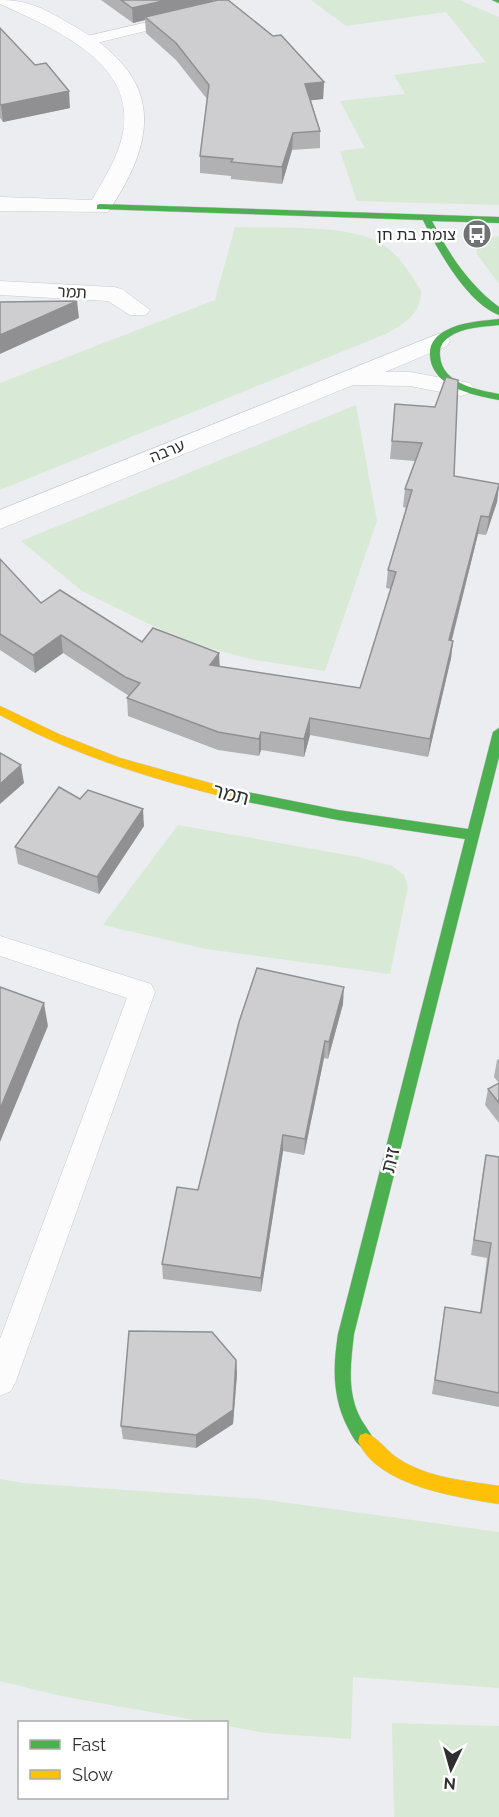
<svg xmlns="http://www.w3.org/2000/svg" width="499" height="1817" viewBox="0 0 499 1817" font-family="Raleway,'Noto Sans Hebrew',sans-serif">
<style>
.green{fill:#d8e9d5}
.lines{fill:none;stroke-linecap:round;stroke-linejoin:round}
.lane-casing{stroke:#cacace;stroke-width:1}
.street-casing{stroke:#cacace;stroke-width:1}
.fast-casing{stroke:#cacace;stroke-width:1}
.slow-casing{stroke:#cacace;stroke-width:1}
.lane{fill:#fcfcfd;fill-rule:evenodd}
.street{fill:#fcfcfd;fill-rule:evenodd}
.fast{fill:#4caf50;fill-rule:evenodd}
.slow{fill:#ffc107;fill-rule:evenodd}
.wall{fill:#b1b1b4}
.shaded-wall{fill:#909092}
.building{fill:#ceced1;stroke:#909092;stroke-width:1.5}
.labels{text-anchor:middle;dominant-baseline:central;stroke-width:5;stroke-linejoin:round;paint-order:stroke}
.far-poi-label{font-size:16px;fill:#2f2f31;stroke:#fff;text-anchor:end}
.far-street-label{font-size:16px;fill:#2f2f31;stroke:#fff}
.street-label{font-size:20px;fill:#2f2f31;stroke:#fff}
</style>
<rect width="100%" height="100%" fill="#ecedf1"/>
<!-- green -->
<g class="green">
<polygon points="311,0 459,0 499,17 499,205 357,201 340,151 365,148 340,101 405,94 394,75 486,62 446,12 346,26"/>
<path d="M235 227C275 229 349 223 382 244 398 254 412 275 421 291 421 314 405 323 386 334L0 490V383L215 300Z"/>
<polygon points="499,236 499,284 477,254 476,245 485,239"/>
<polygon points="356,405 377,521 325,671 250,659 195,644 147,623 82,591 21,541"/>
<polygon points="178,825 358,857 392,866 404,875 408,887 390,974 206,949 103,925"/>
<polygon points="0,1479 23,1483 260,1499 499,1532 499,1688 353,1677 351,1739 265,1733 227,1726 226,1722 206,1722 61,1696 0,1681"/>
<polygon points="392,1723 499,1726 499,1817 394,1817"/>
</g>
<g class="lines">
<!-- lane casing -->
<g class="lane-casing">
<g id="lane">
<polygon points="178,15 185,19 183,22 84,46 76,41 79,38"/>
<polygon points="0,936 151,984 155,992 16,1381 11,1391 0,1396 0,1339 127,998 0,956"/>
</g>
</g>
<!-- street casing -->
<g class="street-casing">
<g id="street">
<path d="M0 0C31 0 46 10 72 25 160 74 162 133 108 212L0 211V197L92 200C104 179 118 157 123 133 137 62 52 28 0 4Z"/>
<polygon points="0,281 114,287 122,289 150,310 146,315 130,315 108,301 0,295"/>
<polygon points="438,334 447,336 450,341 447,346 385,372 410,372 470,383 474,388 470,393 461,396 410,386 353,385 0,529 0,510"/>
</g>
</g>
<!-- fast casing -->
<g class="fast-casing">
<g id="fast">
<polygon points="492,0 499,0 499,3"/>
<path d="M100 204 499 217V223L432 221C449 254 468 284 499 307V315C467 303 437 249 423 220L97 209V205Z"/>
<path d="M499 319V325C483 327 463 327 449 337 442 342 439 348 440 356 442 384 478 390 499 394V400C473 395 429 387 430 352 430 343 437 335 445 331 461 322 481 321 499 319Z"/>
<path d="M499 728V757L354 1334C351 1360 347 1388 358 1413 362 1423 370 1431 374 1441L372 1447 366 1449C357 1446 352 1436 348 1428 332 1397 333 1367 338 1334L465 839 338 820 237 800 231 795 237 790 338 810 468 829 493 732Z"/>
</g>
</g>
<!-- slow casing -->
<g class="slow-casing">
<g id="slow">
<path d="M0 706 61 735 120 758 242 792 243 795 237 800C155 780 75 756 0 715Z"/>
<path d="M366 1433C379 1438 387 1452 399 1459 428 1478 466 1481 499 1486V1504C457 1497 377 1486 358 1441L360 1435Z"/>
</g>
</g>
<!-- lane -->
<use href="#lane" class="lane"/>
<!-- street -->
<use href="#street" class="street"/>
<!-- fast -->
<use href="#fast" class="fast"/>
<!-- slow -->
<use href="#slow" class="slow"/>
</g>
<!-- wall -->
<g class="wall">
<polygon points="101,0 213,0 213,1 324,82 323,99 311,100 320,131 320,148 292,150 282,184 231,179 231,176 200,173 200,156 207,99 176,60 146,33 145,20 133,23"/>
<polygon points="0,28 70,108 3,122 0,118"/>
<polygon points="395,404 454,476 499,484 497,502 486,535 478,534 452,640 453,641 451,658 428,757 310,735 304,757 261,750 259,756 218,750 128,716 127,698 129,696 63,653 35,673 0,650 0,559 41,603 142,642 220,667 360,688 391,589 386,588 388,570 406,508 403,507 405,489 415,461 390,459"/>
<polygon points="80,799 144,826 99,894 18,864 15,847"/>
<polygon points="343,1004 328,1059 324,1058 304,1155 283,1151 261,1292 163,1279 162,1264 198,1190"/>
<polygon points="499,1059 499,1083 494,1077 497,1060"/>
<polygon points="499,1083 499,1123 485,1105 488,1089"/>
<polygon points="486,1155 499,1157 499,1407 432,1394 445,1307 480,1313 487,1258 471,1255 483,1171"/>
<polygon points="236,1360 237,1374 233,1424 196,1448 123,1439 121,1426"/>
</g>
<!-- shaded-wall -->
<g class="shaded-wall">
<polygon points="167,0 213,0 213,4 145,17 145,20 133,23 132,8"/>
<polygon points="324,82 323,99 305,101 305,84"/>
<polygon points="69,91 70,108 3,122 1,105"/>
<polygon points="293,133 292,150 282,184 282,167"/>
<polygon points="77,301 79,318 0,354 0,335"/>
<polygon points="499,485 497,502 486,535 489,517"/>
<polygon points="481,516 478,534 447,658 449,640"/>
<polygon points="61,635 63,653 35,673 33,655"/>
<polygon points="453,641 451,658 428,757 430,739"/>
<polygon points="219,653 220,671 210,665"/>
<polygon points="310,718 310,735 304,757 304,739"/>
<polygon points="261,732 261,750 259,756 259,739"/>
<polygon points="21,765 24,783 0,804 0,784"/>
<polygon points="143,809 144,826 99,894 97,877"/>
<polygon points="344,987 343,1004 328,1059 329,1042"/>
<polygon points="44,1003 48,1026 0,1142 0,1109"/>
<polygon points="325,1041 324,1058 304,1155 305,1139"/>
<polygon points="283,1135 283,1151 261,1292 261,1278"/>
<polygon points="236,1360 237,1374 233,1424 196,1448 196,1435"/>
</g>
<!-- building -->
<g class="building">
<polygon points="121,0 167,0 132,8"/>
<polygon points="218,0 228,0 273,36 281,35 324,82 305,84 320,131 293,133 282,167 231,162 233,159 200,156 209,85 176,43 145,17"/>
<polygon points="0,28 35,65 46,63 69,91 1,105 0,104"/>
<polygon points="77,301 0,335 0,302"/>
<polygon points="446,377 458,380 454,476 499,484 499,485 489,517 481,516 449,640 453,641 430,739 310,718 304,739 261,732 259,739 218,732 127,698 140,683 125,677 61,635 33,655 0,634 0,559 41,603 60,590 142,642 153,628 219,653 210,665 360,688 396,572 388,570 412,490 405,489 422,443 392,441 395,404 435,407"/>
<polygon points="0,753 21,765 0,784"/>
<polygon points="59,787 80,799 88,790 143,809 97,877 15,847"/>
<polygon points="257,968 344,987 329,1042 325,1041 305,1139 283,1135 261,1278 162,1264 177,1187 198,1190 239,1022"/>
<polygon points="0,987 44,1003 0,1109"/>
<polygon points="499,1083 499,1103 488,1089"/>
<polygon points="486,1155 499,1157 499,1393 435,1380 445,1307 481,1313 491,1243 474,1240"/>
<polygon points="129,1331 212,1332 236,1360 233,1410 196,1435 121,1426"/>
</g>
<!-- icons -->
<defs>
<g id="bus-disc" transform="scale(1.5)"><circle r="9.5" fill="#717274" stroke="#fff"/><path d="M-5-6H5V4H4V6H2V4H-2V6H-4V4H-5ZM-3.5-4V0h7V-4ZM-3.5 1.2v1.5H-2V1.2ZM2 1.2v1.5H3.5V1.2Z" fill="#fff"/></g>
</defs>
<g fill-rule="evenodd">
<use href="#bus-disc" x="477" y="234"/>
</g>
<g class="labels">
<!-- far-poi labels -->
<g class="far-poi-label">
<text x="456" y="234">צומת בת חן</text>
</g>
<!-- far-street labels -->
<g class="far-street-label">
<text transform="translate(72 292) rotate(3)">תמר</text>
<text transform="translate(167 451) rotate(-22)">ערבה</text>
</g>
<!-- street labels -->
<g class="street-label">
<text transform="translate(231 794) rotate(14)">תמר</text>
<text transform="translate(390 1160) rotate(-76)">זית</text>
</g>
</g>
<!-- legend -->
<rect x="18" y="1721" width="210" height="78" fill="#ffffff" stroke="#acacad" stroke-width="1.5"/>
<rect x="30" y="1740" width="30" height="9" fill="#4caf50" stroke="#acacad" stroke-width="1.5"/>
<text x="72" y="1751" font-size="18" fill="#2f2f31">Fast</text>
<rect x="30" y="1770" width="30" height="9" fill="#ffc107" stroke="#acacad" stroke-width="1.5"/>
<text x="72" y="1781" font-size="18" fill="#2f2f31">Slow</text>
<!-- north arrow -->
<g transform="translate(451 1769) rotate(185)" stroke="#ffffff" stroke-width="4.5" paint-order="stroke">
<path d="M0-4.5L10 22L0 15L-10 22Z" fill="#2f2f31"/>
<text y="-9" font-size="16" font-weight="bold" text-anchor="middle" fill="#2f2f31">N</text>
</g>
</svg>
